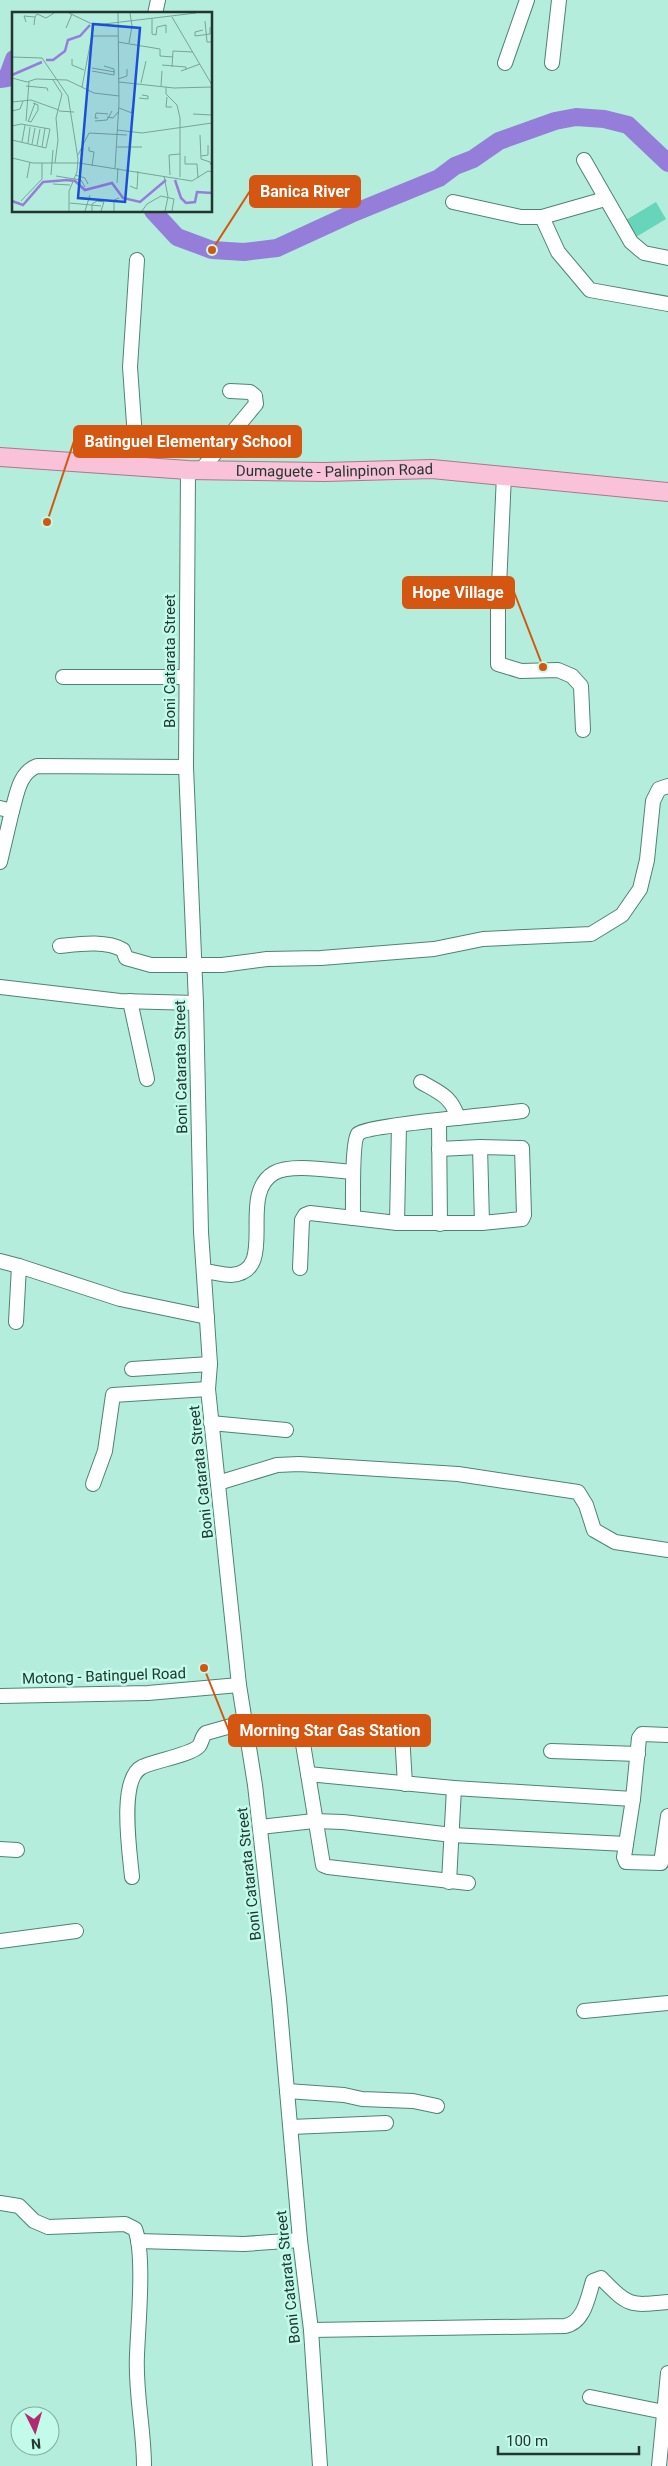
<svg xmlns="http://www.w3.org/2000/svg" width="668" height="2466" viewBox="0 0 668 2466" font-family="Roboto,sans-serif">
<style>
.green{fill:#66d5b9}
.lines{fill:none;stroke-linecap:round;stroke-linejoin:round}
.river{stroke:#957ed9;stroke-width:18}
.minor-casing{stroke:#4e8374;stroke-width:16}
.major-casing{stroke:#aa778c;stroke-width:20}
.minor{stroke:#fff;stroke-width:14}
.major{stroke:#f9c2d8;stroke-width:18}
.labels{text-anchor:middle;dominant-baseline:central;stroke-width:5;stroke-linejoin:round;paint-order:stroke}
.street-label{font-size:15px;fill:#203730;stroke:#c2fbe9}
.inset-river{fill:none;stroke:#957ed9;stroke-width:2.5}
.inset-road{fill:none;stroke:#79a497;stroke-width:1}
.view{fill:#1d4ed8;fill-opacity:0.15;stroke:#1d4ed8;stroke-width:2.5}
.inset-edge{fill:none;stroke:#203730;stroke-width:2.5}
.leader{fill:none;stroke:#d45610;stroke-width:2}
.callout-dot{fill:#d45610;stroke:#c2fbe9;stroke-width:2}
.callout{fill:#d45610;stroke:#d45610;stroke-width:2}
.callout-label{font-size:16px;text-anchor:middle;font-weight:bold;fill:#fff}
</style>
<rect width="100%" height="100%" fill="#b5eddc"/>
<!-- green -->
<polygon class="green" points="656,202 666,219 636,237 626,220"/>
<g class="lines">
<!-- river -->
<g class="river">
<polyline points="0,79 7,78 14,59"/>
<polyline points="153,211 177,237 212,250 244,252 277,248 351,214 439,178 455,166 473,159 499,141 555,121 576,117 604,119 628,125 668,163"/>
</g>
<!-- minor casing -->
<g class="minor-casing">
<g id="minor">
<polyline points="155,14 158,0"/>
<polyline points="505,63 527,0"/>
<polyline points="552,63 559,0"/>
<polyline points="584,160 631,242 644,253 668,258"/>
<polyline points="453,202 521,217 542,217 605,199"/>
<polyline points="542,217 558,252 590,290 668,304"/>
<polyline points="137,260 130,367 137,466"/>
<polyline points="188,470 186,767 196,1003 201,1232 210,1364 208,1389 239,1685 255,1785 279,1999 300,2240 311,2330 320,2466"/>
<polyline points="201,470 256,404 255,396 250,392 230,391"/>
<polyline points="504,475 498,609 498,664 521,671 558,670 572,676 581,686 583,730"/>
<polyline points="63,677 186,677"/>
<path d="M0 808 12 811C17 794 19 773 37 766L186 767"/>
<polyline points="0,862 12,811"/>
<path d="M60 946C79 944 106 940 123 950L126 958 151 965H222L267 959 321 958 434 949 483 939 591 934 622 915 640 889 647 860 653 801 659 789 668 786"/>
<polyline points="0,987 120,1001 196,1003"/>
<polyline points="130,1001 147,1079"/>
<path d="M421 1082C440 1093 451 1096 458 1118"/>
<polyline points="439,1121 440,1224"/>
<polyline points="480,1147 482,1223"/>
<path d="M353 1218C353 1205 352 1141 358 1134 366 1125 502 1114 522 1111"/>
<polyline points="397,1223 399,1125"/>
<polyline points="0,1261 19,1266"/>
<polyline points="300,1268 302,1220 305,1215 310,1213 397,1223 482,1223 522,1219 524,1215 522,1148 480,1147 439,1149"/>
<path d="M204 1271C213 1272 223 1275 231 1275 280 1272 236 1195 274 1173 291 1163 334 1171 353 1172"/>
<polyline points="16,1322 19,1266 120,1299 207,1317"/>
<polyline points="132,1369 210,1364"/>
<polyline points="211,1423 286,1430"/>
<polyline points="218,1483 277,1465 299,1464 458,1474 578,1492 586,1505 594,1530 615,1542 668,1550"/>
<polyline points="93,1484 105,1451 113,1395 208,1389"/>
<polyline points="0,1696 148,1693 239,1685"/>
<polyline points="668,1735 642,1734 639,1738 633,1799 624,1857 626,1862 661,1863 668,1816"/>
<polyline points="551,1751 638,1754"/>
<polyline points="308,1774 302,1738 304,1733 402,1734 405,1784"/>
<polyline points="260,1827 314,1821 343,1822 452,1835 626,1844"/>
<polyline points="0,1849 17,1850"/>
<path d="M132 1877C130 1854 118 1779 142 1767 153 1761 191 1755 199 1746 202 1742 202 1736 206 1733L245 1722"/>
<polyline points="449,1882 454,1788"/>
<polyline points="468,1883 328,1867 323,1865 308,1774 454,1788 633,1799"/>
<polyline points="0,1941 76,1931"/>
<polyline points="584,2011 668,2003"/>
<polyline points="287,2091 344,2095 362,2099 413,2101 437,2106"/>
<polyline points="291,2127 386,2123"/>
<path d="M0 2203 19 2206 34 2221 48 2227 125 2224 135 2229C145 2254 138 2326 137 2355 135 2392 144 2429 144 2466"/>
<polyline points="138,2241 244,2244 300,2240"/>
<path d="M311 2330 565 2326C584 2323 588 2297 593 2281L601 2278C629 2306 628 2306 668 2302"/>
<polyline points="590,2397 664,2412"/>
<polyline points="659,2466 668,2373"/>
</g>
</g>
<!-- major casing -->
<g class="major-casing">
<g id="major">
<path id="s1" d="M0 457 188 470 325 472 432 469 668 492"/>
</g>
</g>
<!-- minor -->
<use href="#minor" class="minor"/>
<!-- major -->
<use href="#major" class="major"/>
</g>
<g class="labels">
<!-- street labels -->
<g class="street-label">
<text stroke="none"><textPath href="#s1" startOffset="335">Dumaguete - Palinpinon Road</textPath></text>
<text transform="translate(170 661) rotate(-90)">Boni Catarata Street</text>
<text transform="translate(181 1067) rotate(-91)">Boni Catarata Street</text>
<text transform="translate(201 1472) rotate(-96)">Boni Catarata Street</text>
<text transform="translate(104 1676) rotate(-2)">Motong - Batinguel Road</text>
<text transform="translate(249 1874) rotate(-96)">Boni Catarata Street</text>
<text transform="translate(288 2277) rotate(-96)">Boni Catarata Street</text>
</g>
</g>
<!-- overview -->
<g transform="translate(12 12)">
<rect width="200" height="200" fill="#b5eddc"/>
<path class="inset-river" d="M34 48H41L53 39 56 28 68 24 78 13M0 63 30 50M163 168 169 186 174 191 183 190 185 180 200 181M0 189 11 193 31 170 55 168 63 169 73 178 100 171 111 186 128 190 154 168"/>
<path class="inset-road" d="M57 1 80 12H92L184 1M23 5 25 2 34 6 42 1M160 5 200 73M140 7V22L144 23 145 15 154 13V21M193 9 195 30H200M14 10 12 4 23 5 22 13M54 16 60 2M191 18 183 20V24L198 22V15M80 24H106M106 30 148 37V44L161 45M117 31 120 14 118 1M0 45 30 46 56 84 66 147 65 160 57 179V199M60 47V53L72 58M150 53 174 55V58M160 55 161 39 181 40M80 56 103 60M80 59 102 63V57L92 54M169 59 188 52M0 66 15 70 24 67 55 68 82 81 107 84M106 67 115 64V57M41 68 50 82 44 106 46 128 43 151M107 70 162 76 200 75M129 71 134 49M14 74 35 76 36 79M149 74 150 59M70 75 82 12M154 75V82L165 93 168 106V165M155 85 154 95H160M127 86 136 87V84L130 83M0 90 19 88 47 98M107 96 120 101V97M0 99 8 97 11 89M47 99 62 100M181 102 200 103M95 105 101 106 107 99M86 106H83L84 101 96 102M14 109 17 70M16 109 19 110 26 98V93L21 91M83 109 95 108 100 99M16 110 23 91M0 114 9 112 38 117 34 136 0 128M105 118 130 121 200 111M188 123 189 147 198 150 199 153M10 130 13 113M16 131 18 115M20 132 23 116M25 133 28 117M30 135 33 116M77 135V139L82 140 80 154M105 135H130M66 143 77 121 115 123M173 144V152H185L186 166M189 144 196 143V133M0 146 21 151H67L180 169 196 159 200 160M103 156 107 91 106 1M39 163 41 138M63 163 73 166 76 172M158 163 157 143 168 142M44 164 69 168 73 175M152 164 156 185 153 199M15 166 18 150M105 171 106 156M41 172 58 173M118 174 125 177 126 159M9 189 30 167V151M58 191 89 194M73 199 78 183M80 199V192L85 189 92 190 89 199M102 199V188L107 186M130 199 135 192 149 184 162 187 160 199"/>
<path class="view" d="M81 12 128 16 113 190 66 186Z"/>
<rect width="200" height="200" class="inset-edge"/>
</g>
<!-- callouts -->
<path class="leader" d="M212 250L250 191M47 522L74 441M543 667L514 592M204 1668L229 1731"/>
<g class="callout-dot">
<circle cx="212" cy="250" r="5"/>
<circle cx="47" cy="522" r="5"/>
<circle cx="543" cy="667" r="5"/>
<circle cx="204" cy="1668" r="5"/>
</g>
<g class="callout">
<rect x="250" y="176" width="110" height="31" rx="5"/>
<rect x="74" y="426" width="227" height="31" rx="5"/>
<rect x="403" y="577" width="111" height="31" rx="5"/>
<rect x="229" y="1715" width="201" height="31" rx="5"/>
</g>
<g class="callout-label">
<text x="305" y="197">Banica River</text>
<text x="188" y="447">Batinguel Elementary School</text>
<text x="458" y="598">Hope Village</text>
<text x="330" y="1736">Morning Star Gas Station</text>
</g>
<!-- north arrow -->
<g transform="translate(35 2431) rotate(175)"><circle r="24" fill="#c2fbe9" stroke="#81ad9f"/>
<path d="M0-4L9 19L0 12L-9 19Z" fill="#b22b70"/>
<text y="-8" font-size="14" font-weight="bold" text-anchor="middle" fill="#203730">N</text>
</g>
<!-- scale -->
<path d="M498 2446v8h141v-8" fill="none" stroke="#203730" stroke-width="2.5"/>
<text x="506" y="2446" font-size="15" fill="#203730" stroke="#c2fbe9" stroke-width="4" paint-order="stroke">100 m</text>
</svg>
